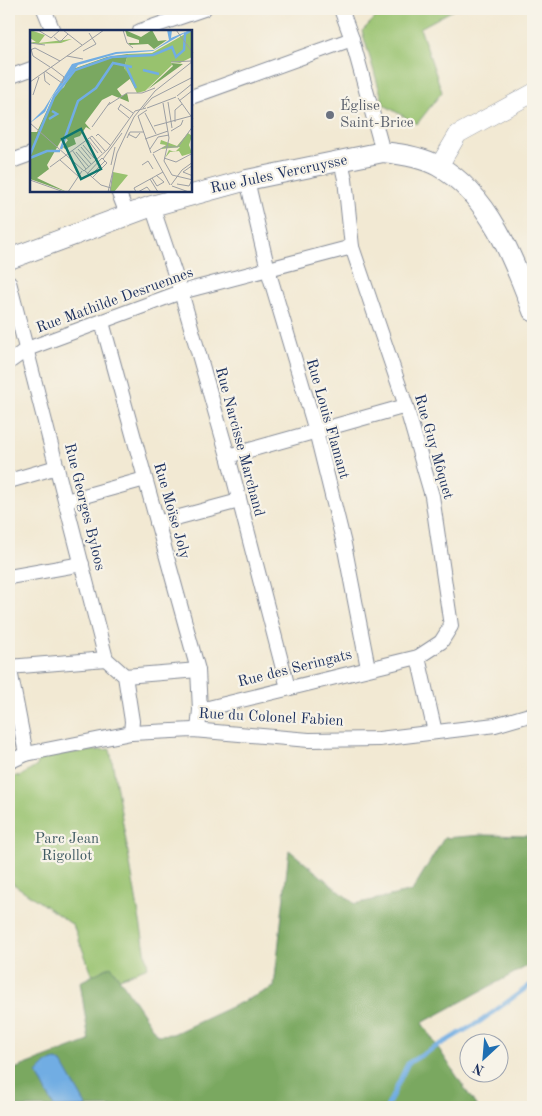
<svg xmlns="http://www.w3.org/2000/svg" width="542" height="1116" viewBox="0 0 542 1116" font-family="'Old Standard TT',serif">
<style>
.green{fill:#98c26e;stroke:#5a7866}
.forest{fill:#7aa861;stroke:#4a6c60}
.water{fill:#71ade3;stroke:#466ea0}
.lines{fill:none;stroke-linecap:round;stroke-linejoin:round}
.stream{stroke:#71ade3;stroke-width:4.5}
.minor-casing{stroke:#868c98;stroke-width:16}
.tertiary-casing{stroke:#868c98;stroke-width:19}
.secondary-casing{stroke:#868c98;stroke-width:22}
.minor{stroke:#fff;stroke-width:14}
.tertiary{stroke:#fff;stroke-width:18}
.secondary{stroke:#fff;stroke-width:20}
.worship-dot{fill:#6b7280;stroke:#f7f3e8;stroke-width:2}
.labels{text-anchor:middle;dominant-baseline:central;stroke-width:4.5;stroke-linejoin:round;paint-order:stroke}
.worship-label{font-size:15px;fill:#5b616d;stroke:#f7f3e8;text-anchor:start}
.street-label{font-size:15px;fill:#1b2f5e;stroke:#f7f3e8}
.park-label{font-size:15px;fill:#405b63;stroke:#f7f3e8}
.inset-river{fill:none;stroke:#71ade3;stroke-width:2.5}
.inset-road{fill:none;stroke:#9c9fa4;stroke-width:1}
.view{fill:#0f766e;fill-opacity:0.15;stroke:#0f766e;stroke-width:2.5}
.inset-edge{fill:none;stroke:#1b2f5e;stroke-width:2.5}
</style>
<rect width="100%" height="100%" fill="#f7f3e8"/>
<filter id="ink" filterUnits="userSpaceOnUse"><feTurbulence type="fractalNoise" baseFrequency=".02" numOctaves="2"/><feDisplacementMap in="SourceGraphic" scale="10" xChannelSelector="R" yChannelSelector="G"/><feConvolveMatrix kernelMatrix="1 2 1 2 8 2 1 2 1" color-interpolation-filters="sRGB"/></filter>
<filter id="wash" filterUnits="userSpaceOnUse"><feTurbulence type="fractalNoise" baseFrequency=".0096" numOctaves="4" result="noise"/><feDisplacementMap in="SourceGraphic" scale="20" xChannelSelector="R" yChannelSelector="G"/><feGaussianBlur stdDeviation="1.12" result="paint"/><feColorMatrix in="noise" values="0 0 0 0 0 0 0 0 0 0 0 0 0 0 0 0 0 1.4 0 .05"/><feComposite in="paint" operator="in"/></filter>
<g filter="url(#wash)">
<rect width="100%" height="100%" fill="#f2e9d3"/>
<!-- green -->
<g class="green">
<polygon points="384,9 455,9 420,28 442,92 417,124 384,105 362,31"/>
<polygon points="110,749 148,967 97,987 73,925 9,881 9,780 18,775 19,777 37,766 39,756"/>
</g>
<!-- forest -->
<polygon class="forest" points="482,835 533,836 533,963 422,1023 477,1107 9,1107 9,1071 89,1041 80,982 111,966 157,1035 173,1034 274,987 289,850 355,904 412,891 444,838"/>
<!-- water -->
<polygon class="water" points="56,1060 62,1063 87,1107 54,1107 37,1073 47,1063"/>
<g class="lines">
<!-- stream -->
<polyline class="stream" points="387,1107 408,1063 481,1021 533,983"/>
</g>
</g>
<g filter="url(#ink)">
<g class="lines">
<!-- minor casing -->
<g class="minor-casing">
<g id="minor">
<polyline points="44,9 53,31"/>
<polyline points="341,9 352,39 383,152"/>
<polyline points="140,31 204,9"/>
<polyline points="9,77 31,69"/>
<polyline points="191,97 352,39"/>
<polyline points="9,162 31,154"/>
<polyline points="247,180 268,270 316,431 344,544 368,668"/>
<polyline points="118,191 127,214"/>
<polyline points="152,206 181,292 228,456 288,688"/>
<polyline points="9,282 106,659 125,676 132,721 131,733"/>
<polyline points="102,322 198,670 200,710"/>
<polyline points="9,362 27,349 181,292 352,247"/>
<polyline points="228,456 406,406"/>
<polyline points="9,481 57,467"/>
<polyline points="66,501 145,479"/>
<polyline points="157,523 239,501"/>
<polyline points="9,577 82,564"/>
<polyline points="418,657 435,732"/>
<polyline points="9,665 26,754"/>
<polyline points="9,667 106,659"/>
<polyline points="125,676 198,670"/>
<polyline points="198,730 200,710 418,657 441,642 451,626 432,496 406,406 352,247 345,179 341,161"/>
<polyline points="9,762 26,754 131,733 193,730 309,740 379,739 495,725 533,714"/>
</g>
</g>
<!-- tertiary casing -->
<g class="tertiary-casing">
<polyline id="tertiary" points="439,166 458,134 533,93"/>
</g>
<!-- secondary casing -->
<g class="secondary-casing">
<path id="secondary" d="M9 259 152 206 247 180 383 152C402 154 422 157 438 166 489 194 514 260 533 311"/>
</g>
<!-- minor -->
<use href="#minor" class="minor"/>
<!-- tertiary -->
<use href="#tertiary" class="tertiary"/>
<!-- secondary -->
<use href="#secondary" class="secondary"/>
</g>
</g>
<!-- markers -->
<circle class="worship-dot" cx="330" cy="115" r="5"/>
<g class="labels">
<!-- worship labels -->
<g class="worship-label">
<text x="340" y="106">Église<tspan x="340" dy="17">Saint-Brice</tspan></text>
</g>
<!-- street labels -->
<g class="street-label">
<text transform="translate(279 175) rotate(-12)">Rue Jules Vercruysse</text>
<text transform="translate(115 301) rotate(-20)">Rue Mathilde Desruennes</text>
<text transform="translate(327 419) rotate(74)">Rue Louis Flamant</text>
<text transform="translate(239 442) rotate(75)">Rue Narcisse Marchand</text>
<text transform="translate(433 447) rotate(74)">Rue Guy Môquet</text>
<text transform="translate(84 507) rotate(76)">Rue Georges Byloos</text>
<text transform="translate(171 511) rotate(74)">Rue Moïse Joly</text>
<text transform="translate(295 669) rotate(-14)">Rue des Seringats</text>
<text transform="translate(271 718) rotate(3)">Rue du Colonel Fabien</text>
</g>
<!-- park labels -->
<g class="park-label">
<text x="67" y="839">Parc Jean<tspan x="67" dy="17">Rigollot</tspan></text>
</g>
</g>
<!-- overview -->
<g transform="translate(30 30)">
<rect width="162" height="162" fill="#f2e9d3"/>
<path d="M0 0 15 5 9 13 42 9 31 13 7 14 0 12H6L0 8ZM162 0V27L150 33 141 32 142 35 115 61 107 63 94 38 98 24 122 23ZM158 103 162 106 159 115 162 123 152 126 149 121 140 122 135 128 139 120 145 122 150 117 131 119 136 115 130 114 131 110 147 116ZM83 142 98 145 84 162H80Z" fill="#98c26e"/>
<path d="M95 0 111 7 122 0 128 11 137 10 124 19 118 14 100 15 98 13H109V10L97 6ZM98 24 94 38 101 48 87 59 92 66 97 63 99 72 82 65 72 70 55 93 61 100 56 97 50 106 44 108 46 114 35 119 33 117 38 110 33 107 17 135 19 139 7 148 37 162 0 149V102H7L24 65 34 57 43 39 77 27ZM141 33 153 34 117 60 143 36Z" fill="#7aa861"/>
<path d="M137 0H142L141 8 160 0 123 21 86 24 48 35 22 67 15 82 0 93 14 79 42 34 86 22 124 20 139 10Z" fill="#71ade3"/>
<path class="inset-river" d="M96 36 106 58M113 40 129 44M19 89 27 84 22 81M31 119 48 71 66 58 83 33 102 37M0 125 24 67 45 40 82 27 123 25 142 17 146 27 154 20 155 4 162 0M0 128 17 121H30"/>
<path class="inset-road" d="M8 0 21 8 30 0M33 0 52 15M93 0 97 13 103 18M146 0 163 23M24 7 30 12 38 4M0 13 15 15M1 19 3 26 20 37M0 20 5 18 30 31M53 21 66 14 59 3M37 26 53 29M141 32 161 31M15 41 32 53 34 47 21 37M14 42 15 51 20 55M0 52 74 0M3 65 9 47M147 66 163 53M148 68 163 89M149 71 163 60M138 72 142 98M133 73 139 108 134 131 142 145 163 150M90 74 103 83M91 74 88 79 99 88M78 75 97 63H112L125 58M113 78 122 68 163 47M117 78 146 67M117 80 108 86 121 123M115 83 126 104M145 92V80L152 74M0 93 54 141 78 119 105 81 116 78M124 96 161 86M62 97 80 72M141 101 151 95 153 90M98 104 106 108 110 103M66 106 68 104 80 115M60 108 72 123M97 108 100 102H114M115 109 138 101M58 110 68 123M53 115 64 128M51 117 61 129M48 119 61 134M120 119 128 107 139 105M42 120 56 139M46 122 59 137M123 123 134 117H148L163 96M123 124 140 155M134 128 146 132 163 123M73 129 92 103M30 130 49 147M81 135 85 117M112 135 118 131 123 139M163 135 153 142 163 146M20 137 62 106 75 121M54 140 71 155 81 158M57 144 72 128M60 146 75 131M62 148 77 133 72 128M122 148 127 156 134 152 126 145M120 149 128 162M0 150 34 162M147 154 159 156 162 150M141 155 152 140 163 132M142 156 159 162M38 162 52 141M78 162 87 123 104 87 125 61 163 31M80 162 83 143M106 162 104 158 133 142M108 162 117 157 121 162"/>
<path class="view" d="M51 99 71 139 51 149 32 109Z"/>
<rect width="162" height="162" class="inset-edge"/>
</g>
<!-- margin -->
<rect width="542" height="1116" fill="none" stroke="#f7f3e8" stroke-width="30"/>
<!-- north arrow -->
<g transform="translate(484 1058) rotate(206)"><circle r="24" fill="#f7f3e8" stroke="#9fa5b1"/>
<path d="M0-4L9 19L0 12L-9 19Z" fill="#1f6fb2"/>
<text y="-8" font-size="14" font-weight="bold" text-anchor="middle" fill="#1b2f5e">N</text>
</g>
</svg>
